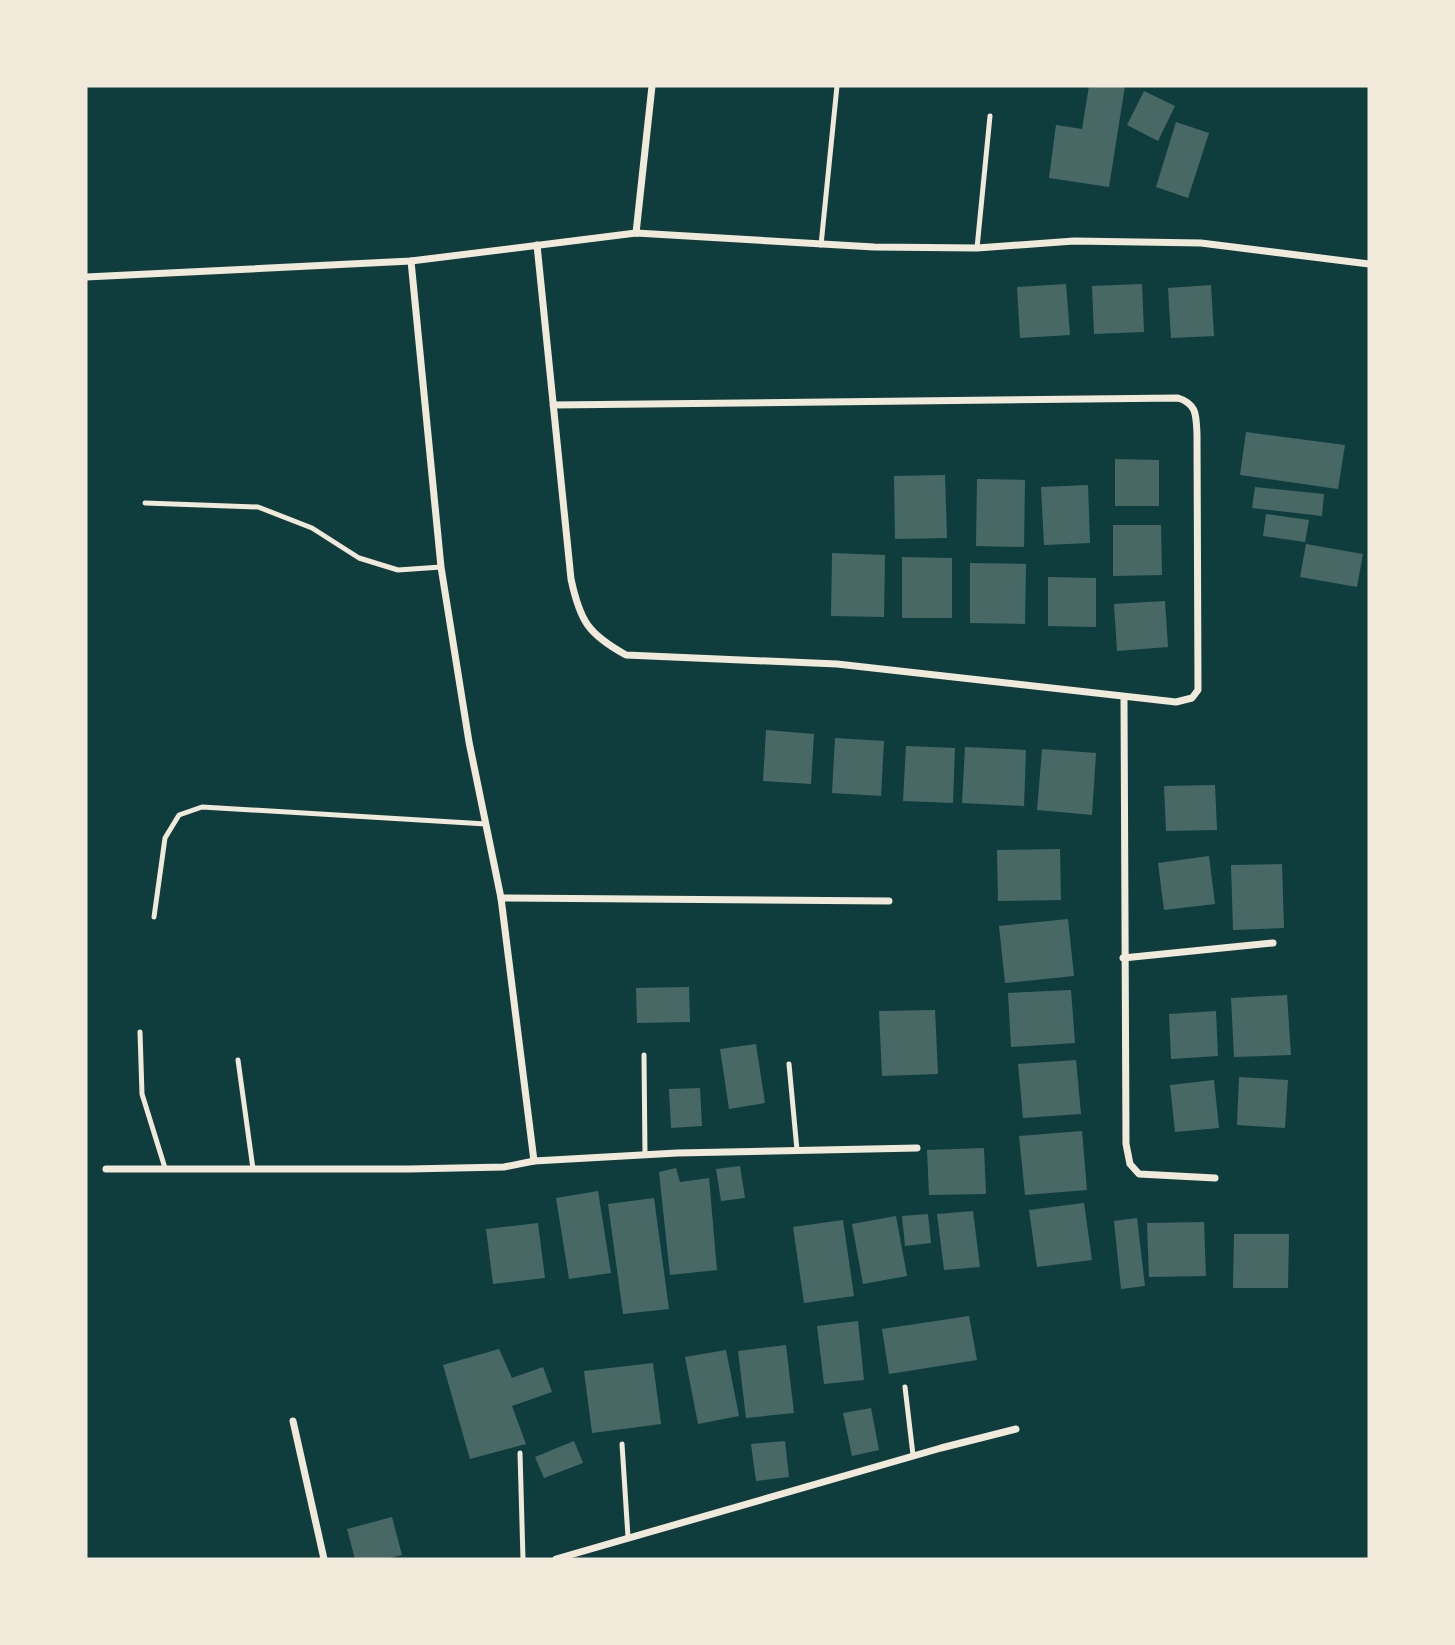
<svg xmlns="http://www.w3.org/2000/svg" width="1455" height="1645" viewBox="0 0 1455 1645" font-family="Lato,sans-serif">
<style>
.building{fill:#486865}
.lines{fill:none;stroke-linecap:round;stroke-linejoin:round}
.service{stroke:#f1e9da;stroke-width:5}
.minor{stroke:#f1e9da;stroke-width:7}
</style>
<rect width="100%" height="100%" fill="#0f3d3e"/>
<!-- building -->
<g class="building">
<polygon points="1089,86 1125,86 1109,187 1049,178 1056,125 1082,129"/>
<polygon points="1144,91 1175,106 1158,141 1127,125"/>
<polygon points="1176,122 1209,133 1188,198 1156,187"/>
<polygon points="1066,284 1070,335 1020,338 1017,287"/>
<polygon points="1142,284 1144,332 1094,334 1092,286"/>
<polygon points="1211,285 1214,336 1171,338 1168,288"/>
<polygon points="1246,432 1345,445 1338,489 1240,475"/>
<polygon points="1115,459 1159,460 1159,506 1115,506"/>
<polygon points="945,475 947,538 895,539 894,476"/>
<polygon points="977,479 1025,480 1024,547 976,546"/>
<polygon points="1088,485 1090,543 1044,545 1041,487"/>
<polygon points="1255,487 1324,494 1322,516 1252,508"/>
<polygon points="1266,514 1309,520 1305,542 1263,536"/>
<polygon points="1113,525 1161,525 1162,575 1113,576"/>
<polygon points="1306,544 1363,554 1357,587 1300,577"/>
<polygon points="832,553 885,555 884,617 831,616"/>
<polygon points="902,557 952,558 952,618 902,618"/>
<polygon points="970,563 1026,564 1025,624 970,623"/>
<polygon points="1048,577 1096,578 1096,627 1048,626"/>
<polygon points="1165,601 1168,647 1117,651 1114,604"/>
<polygon points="766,730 814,734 811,784 763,781"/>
<polygon points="835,738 884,741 881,796 832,793"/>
<polygon points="906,746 955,748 953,803 903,801"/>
<polygon points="965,747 1026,750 1024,806 962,803"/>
<polygon points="1042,749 1096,753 1092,815 1037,810"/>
<polygon points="1215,785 1217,830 1166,831 1164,786"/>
<polygon points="1060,849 1061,900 998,901 997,850"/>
<polygon points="1209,856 1215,904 1164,910 1158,863"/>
<polygon points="1282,864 1284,928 1233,930 1231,865"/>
<polygon points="1068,919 1074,976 1005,983 999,926"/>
<polygon points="689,987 690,1022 637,1023 636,988"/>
<polygon points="1071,990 1075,1043 1011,1047 1008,993"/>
<polygon points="1287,995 1291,1055 1234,1057 1231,998"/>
<polygon points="935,1010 938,1074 882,1076 879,1011"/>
<polygon points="1216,1011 1218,1056 1171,1059 1169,1014"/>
<polygon points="756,1044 765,1103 729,1109 720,1049"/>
<polygon points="1076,1060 1081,1114 1023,1118 1018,1064"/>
<polygon points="1239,1077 1288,1080 1285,1128 1237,1125"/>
<polygon points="1214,1080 1219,1128 1175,1132 1170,1085"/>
<polygon points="700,1088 702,1126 671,1128 669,1089"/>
<polygon points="1082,1131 1087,1190 1025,1195 1019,1136"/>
<polygon points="984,1148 986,1194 929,1195 927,1150"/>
<polygon points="740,1166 745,1198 721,1201 716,1169"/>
<polygon points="676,1168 680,1182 709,1178 717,1270 670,1275 659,1172"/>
<polygon points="598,1191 611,1273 569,1279 556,1198"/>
<polygon points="654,1198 669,1309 623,1314 608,1204"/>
<polygon points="1084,1203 1092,1260 1037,1267 1029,1210"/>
<polygon points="973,1211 980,1267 944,1270 937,1214"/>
<polygon points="928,1214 931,1243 905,1246 902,1216"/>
<polygon points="896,1216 907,1276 863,1284 852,1224"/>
<polygon points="1137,1218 1145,1286 1121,1289 1114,1221"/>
<polygon points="843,1220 854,1296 804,1303 793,1227"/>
<polygon points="1204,1222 1206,1276 1149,1277 1147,1223"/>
<polygon points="538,1223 545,1278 493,1284 486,1229"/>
<polygon points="1234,1234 1289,1234 1288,1288 1233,1288"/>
<polygon points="969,1316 977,1360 889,1374 882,1329"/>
<polygon points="858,1321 864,1380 824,1384 817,1326"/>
<polygon points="786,1345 794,1413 746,1418 738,1351"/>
<polygon points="499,1349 512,1378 543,1367 552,1392 512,1406 526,1444 470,1459 443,1365"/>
<polygon points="726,1350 739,1416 698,1424 685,1357"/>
<polygon points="653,1363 661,1424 592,1433 584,1371"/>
<polygon points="871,1408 879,1450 852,1456 843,1413"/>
<polygon points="574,1441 583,1463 544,1478 535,1457"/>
<polygon points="785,1441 789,1477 756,1481 751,1444"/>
<polygon points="392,1517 402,1555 385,1559 355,1559 347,1529"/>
</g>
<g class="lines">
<!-- service -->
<g class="service">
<polyline points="821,245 837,86"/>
<polyline points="977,248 990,116"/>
<polyline points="145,503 258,507 312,528 359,558 398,570 441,567"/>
<polyline points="154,917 165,838 179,815 202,807 486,824"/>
<polyline points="140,1032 142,1094 165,1168"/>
<polyline points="644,1055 645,1155"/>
<polyline points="238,1060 253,1169"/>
<polyline points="789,1064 797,1150"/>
<polyline points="905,1387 913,1455"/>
<polyline points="622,1444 628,1537"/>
<polyline points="520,1453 523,1559"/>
</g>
<!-- minor -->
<g class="minor">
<polyline points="636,233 652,86"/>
<path d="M537 245 571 579C580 621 588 634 626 655L837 664 1176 702 1192 698 1198 690 1197 434C1196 415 1197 404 1178 398L553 405"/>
<polyline points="86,277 411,261 636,233 874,247 977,248 1074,241 1201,243 1369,264"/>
<polyline points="1124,698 1126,1144 1130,1164 1139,1174 1215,1178"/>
<polyline points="501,898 889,901"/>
<polyline points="1123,958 1273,943"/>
<polyline points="534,1161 677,1153 917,1148"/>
<polyline points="106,1169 409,1169 504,1167 534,1161 501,898 469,742 441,567 411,261"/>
<polyline points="293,1421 324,1559"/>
<polyline points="556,1559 941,1448 1016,1429"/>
</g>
</g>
<!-- border -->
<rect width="1455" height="1645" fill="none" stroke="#f1e9da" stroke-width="175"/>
</svg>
